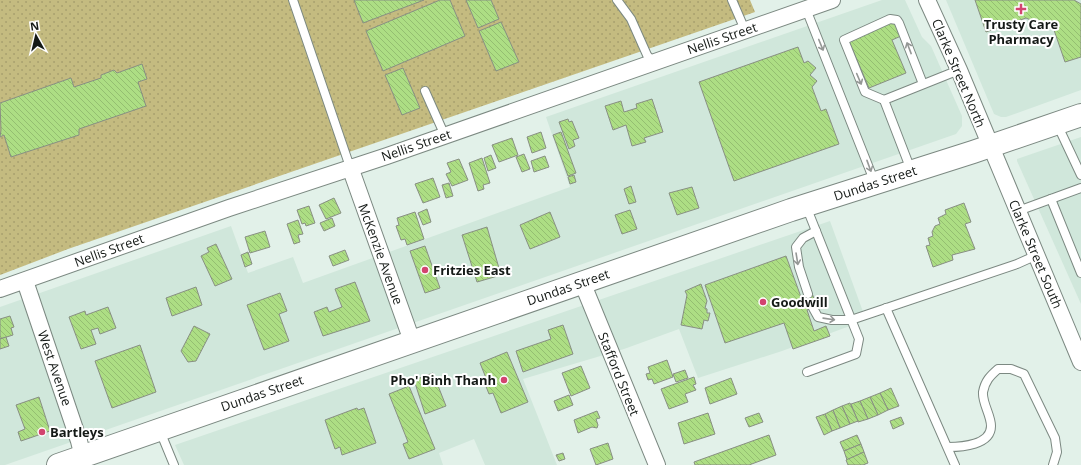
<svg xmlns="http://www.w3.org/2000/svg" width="1081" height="465" viewBox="0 0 1081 465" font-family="'Open Sans',sans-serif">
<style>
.built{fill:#d0e7db}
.park{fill:url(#park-dots)}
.building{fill:url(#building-back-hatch);stroke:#888f83}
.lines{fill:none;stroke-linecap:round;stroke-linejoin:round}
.service-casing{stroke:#7c8982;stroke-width:10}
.minor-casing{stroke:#7c8982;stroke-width:18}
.primary-casing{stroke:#7c8982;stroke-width:24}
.service{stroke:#fff;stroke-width:8}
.minor{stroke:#fff;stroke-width:16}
.primary{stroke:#fff;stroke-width:22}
.oneway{stroke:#959896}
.poi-dot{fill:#d2446f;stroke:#fff;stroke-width:1.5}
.labels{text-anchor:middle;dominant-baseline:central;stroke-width:4;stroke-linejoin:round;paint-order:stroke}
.poi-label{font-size:13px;font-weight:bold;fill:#141916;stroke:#fff;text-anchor:start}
.street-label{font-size:13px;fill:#141916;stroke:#fff}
</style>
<defs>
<pattern id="park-dots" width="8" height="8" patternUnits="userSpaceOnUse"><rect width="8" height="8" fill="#c4bb80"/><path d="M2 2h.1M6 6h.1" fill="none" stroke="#a8a06e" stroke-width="1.8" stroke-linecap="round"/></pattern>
<pattern id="building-back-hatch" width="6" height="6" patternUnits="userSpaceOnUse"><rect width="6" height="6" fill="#adde84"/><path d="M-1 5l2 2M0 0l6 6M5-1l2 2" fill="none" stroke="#94be71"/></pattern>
</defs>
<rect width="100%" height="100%" fill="#e2f1e9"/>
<!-- built -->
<g class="built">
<polygon points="882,0 905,0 922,37 931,46 962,116 962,126 956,134 5,465 0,465 0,307 231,226 248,273 293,257 303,283 570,187 546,117"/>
<polygon points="946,0 1081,0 1081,90 1006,117 1001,117 994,114"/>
<polygon points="1081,137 1081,304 1017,161 1017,159"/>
<polygon points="830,221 866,320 782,351 698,378 679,329 624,349 523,379 557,465 485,465 474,439 439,453 443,465 184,465 175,445"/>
</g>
<!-- park -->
<polygon class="park" points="0,0 750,0 755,12 68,249 0,275"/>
<!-- building -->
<g class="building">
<polygon points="354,0 424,0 363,23"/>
<polygon points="440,0 450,0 465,36 383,71 366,31"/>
<polygon points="466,0 491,0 499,19 478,28"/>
<polygon points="975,0 1074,0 1081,4 1081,57 1065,62 1054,30 1026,18 986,32"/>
<polygon points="894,20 901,36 892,40 906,73 869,88 848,39"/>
<polygon points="501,22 519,62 496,71 479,31"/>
<polygon points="798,47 804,63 808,61 816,68 810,75 817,81 812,87 821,111 826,109 839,144 734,181 699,82"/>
<polygon points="142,64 147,79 138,82 146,106 79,129 79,135 11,157 4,135 0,137 1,130 0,103 71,78 74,87 101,78 101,75 114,70 117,73"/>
<polygon points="403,68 420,108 402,115 385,75"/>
<polygon points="652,99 663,132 644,138 646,142 632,146 626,125 613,130 605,106 621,101 624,112 637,108 636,104"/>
<polygon points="568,119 569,122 572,121 579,138 573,140 575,146 569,149 559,122"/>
<polygon points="541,132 546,148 532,153 527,137"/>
<polygon points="561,132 576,173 568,176 553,135"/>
<polygon points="512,138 518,155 499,162 492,145"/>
<polygon points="524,154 530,169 522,172 516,157"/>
<polygon points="491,155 496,168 488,171 484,158"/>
<polygon points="545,156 549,167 534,172 531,161"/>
<polygon points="482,158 490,183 483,185 484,189 478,191 469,163"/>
<polygon points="459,159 468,180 452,186 446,174 451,172 447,163"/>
<polygon points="574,175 576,182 570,184 568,177"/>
<polygon points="433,178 440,197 423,203 415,184"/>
<polygon points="449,183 453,196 446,198 442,185"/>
<polygon points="631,186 636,202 629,204 624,189"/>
<polygon points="692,187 699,208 677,215 669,193"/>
<polygon points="334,198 341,213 326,219 319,205"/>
<polygon points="964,203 971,222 965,224 975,249 952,255 953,260 933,267 926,246 930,245 928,238 933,236 932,232 935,226 940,224 938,218 946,214 945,210"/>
<polygon points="309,206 315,223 306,226 305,223 302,224 297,210"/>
<polygon points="427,209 431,222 423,225 418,213"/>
<polygon points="630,210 637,229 622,234 615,215"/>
<polygon points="415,212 424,239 407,245 405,239 401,240 396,226 399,225 397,218"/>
<polygon points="550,212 560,237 530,249 520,225"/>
<polygon points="332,218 335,226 324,231 320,223"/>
<polygon points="298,220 303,234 298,235 300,242 294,244 287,224"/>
<polygon points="487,227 501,275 477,282 462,235"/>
<polygon points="265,231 270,247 250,253 245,237"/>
<polygon points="216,244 232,279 215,286 201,256 209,252 207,248"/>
<polygon points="425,246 440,288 425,293 410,251"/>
<polygon points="345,250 349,260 333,266 329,256"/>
<polygon points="248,252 252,264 245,267 241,255"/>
<polygon points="786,256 801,297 812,293 817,307 807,310 814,331 826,326 830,336 793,349 784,323 725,343 705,285"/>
<polygon points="355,282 370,321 323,336 314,312 327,307 329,312 342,307 335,289"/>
<polygon points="701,284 707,301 705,308 707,309 707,313 710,313 708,321 704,320 702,329 681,325 687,295 685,291"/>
<polygon points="196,287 202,305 172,316 166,298"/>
<polygon points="280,293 287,311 279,314 289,341 264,350 247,305"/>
<polygon points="108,307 116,328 100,334 98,328 91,330 96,344 81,349 69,317 85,311 86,315"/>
<polygon points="10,316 14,327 11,328 13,335 0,339 0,319"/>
<polygon points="563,325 573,354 523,372 516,351 551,339 548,330"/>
<polygon points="194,326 210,334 196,361 188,362 181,351"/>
<polygon points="6,337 9,346 0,349 0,339"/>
<polygon points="140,345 156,392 112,408 95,361"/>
<polygon points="507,352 528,402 501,413 493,393 489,394 485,384 488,383 480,363"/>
<polygon points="667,360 673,377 654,384 652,379 648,380 646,374 650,373 648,367"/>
<polygon points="581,366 590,388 571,396 562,373"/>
<polygon points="685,370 688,378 676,382 673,374"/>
<polygon points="433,373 446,406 425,414 414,380"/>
<polygon points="694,377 696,384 693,385 696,390 685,394 688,402 669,409 661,389"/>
<polygon points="731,378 737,394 710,404 705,388"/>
<polygon points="409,386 435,449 409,459 403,444 408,442 389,394"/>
<polygon points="891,388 899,406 888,410 880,393"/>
<polygon points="880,393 888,410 878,415 870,397"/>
<polygon points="569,395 573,405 558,411 554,401"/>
<polygon points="39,397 50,431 21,441 18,432 25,429 16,405"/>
<polygon points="870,397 878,415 868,419 860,401"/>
<polygon points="860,401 868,419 858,422 851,404"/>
<polygon points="850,403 858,421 850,424 842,406"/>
<polygon points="842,406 850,424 840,428 833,410"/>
<polygon points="357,408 358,410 364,408 376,443 342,455 340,447 335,449 325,420"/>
<polygon points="833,410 840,428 832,431 825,414"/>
<polygon points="597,411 600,418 596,419 598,425 597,428 592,427 578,433 574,420"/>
<polygon points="708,413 715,434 684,444 678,423"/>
<polygon points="759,413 763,422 749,427 745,418"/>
<polygon points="825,414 832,431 824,435 816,417"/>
<polygon points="901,417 904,424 893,429 890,421"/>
<polygon points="769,435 776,455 749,465 695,465 694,462"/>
<polygon points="857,435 861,444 844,451 840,442"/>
<polygon points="608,443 613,459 596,465 590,449"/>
<polygon points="861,444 864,452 847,460 844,451"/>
<polygon points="864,452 868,463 863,465 848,465 846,460"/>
<polygon points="563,453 565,459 559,461 556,455"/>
</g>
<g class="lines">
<!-- service casing -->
<g class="service-casing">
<g id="service">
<polyline points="293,0 350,167"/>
<polyline points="617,0 631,19 647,55 653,62"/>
<polyline points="732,0 745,30"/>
<polyline points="806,9 875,183"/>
<polyline points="425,91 445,136"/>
<polyline points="884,100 865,92 844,40 890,19 897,20 899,23 923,84"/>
<polyline points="1057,124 1081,175"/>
<polyline points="911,170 884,100 959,70"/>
<polyline points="1051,199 1081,273"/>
<polyline points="806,206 859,339 856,354 807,372"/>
<polyline points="1018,211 1081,188"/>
<polyline points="808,294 799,267 796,247 803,238 816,231"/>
<polyline points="813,308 818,317 832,320 851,320 1017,264 1037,255"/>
<polyline points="886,308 955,465"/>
<polyline points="160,431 174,465"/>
<path d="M948 447C962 447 991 445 991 426 991 415 982 403 983 392 985 381 990 376 998 369H1011L1024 374 1055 438 1057 452 1053 465"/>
</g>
</g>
<!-- minor casing -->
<g class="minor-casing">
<g id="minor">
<polyline points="927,0 959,70 1081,362"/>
<polyline points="350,167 412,341"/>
<polyline points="25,281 79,441 83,457 83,465"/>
<polyline points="582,282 657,465"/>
<polyline points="0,289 229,208 387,156 832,0"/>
</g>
</g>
<!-- primary casing -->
<g class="primary-casing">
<polyline id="primary" points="58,465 791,210 973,152 1081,115"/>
</g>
<!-- service -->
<use href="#service" class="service"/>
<!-- minor -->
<use href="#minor" class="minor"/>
<!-- primary -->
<use href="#primary" class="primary"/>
</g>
<!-- one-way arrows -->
<defs><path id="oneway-shaft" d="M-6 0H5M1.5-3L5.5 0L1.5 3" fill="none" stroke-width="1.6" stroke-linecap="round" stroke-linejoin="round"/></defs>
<g class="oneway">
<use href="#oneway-shaft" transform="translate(821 45) rotate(68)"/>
<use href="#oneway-shaft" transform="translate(909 48) rotate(-111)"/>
<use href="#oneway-shaft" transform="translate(859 79) rotate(67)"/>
<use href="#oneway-shaft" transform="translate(869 166) rotate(70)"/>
<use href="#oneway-shaft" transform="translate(797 259) rotate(81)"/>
<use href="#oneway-shaft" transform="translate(829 319) rotate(8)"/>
</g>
<!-- markers -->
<g class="poi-dot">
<path d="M1019 3h4v4h4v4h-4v4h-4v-4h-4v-4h4z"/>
<circle cx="425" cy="270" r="4"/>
<circle cx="763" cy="302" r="4"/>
<circle cx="504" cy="380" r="4"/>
<circle cx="42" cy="432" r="4"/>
</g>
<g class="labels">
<!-- poi labels -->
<g class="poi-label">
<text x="1021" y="24" text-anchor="middle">Trusty Care<tspan x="1021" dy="15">Pharmacy</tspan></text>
<text x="433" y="270">Fritzies East</text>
<text x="771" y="302">Goodwill</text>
<text x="496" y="380" text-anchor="end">Pho' Binh Thanh</text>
<text x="50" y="432">Bartleys</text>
</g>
<!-- street labels -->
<g class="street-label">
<text transform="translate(722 38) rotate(-19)">Nellis Street</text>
<text transform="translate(959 73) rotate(67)">Clarke Street North</text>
<text transform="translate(416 145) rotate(-19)">Nellis Street</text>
<text transform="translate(875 183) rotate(-18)">Dundas Street</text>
<text transform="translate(109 250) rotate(-20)">Nellis Street</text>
<text transform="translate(381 254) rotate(70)">McKenzie Avenue</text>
<text transform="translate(1036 254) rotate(67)">Clarke Street South</text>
<text transform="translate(568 287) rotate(-19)">Dundas Street</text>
<text transform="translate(55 368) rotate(71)">West Avenue</text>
<text transform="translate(619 374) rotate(68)">Stafford Street</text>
<text transform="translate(262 393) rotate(-19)">Dundas Street</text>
</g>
</g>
<!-- north arrow -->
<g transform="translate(36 36) rotate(352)" stroke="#ffffff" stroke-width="3" paint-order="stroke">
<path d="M0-3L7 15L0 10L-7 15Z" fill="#141916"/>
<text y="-6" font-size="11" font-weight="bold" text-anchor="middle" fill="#141916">N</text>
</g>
</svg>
